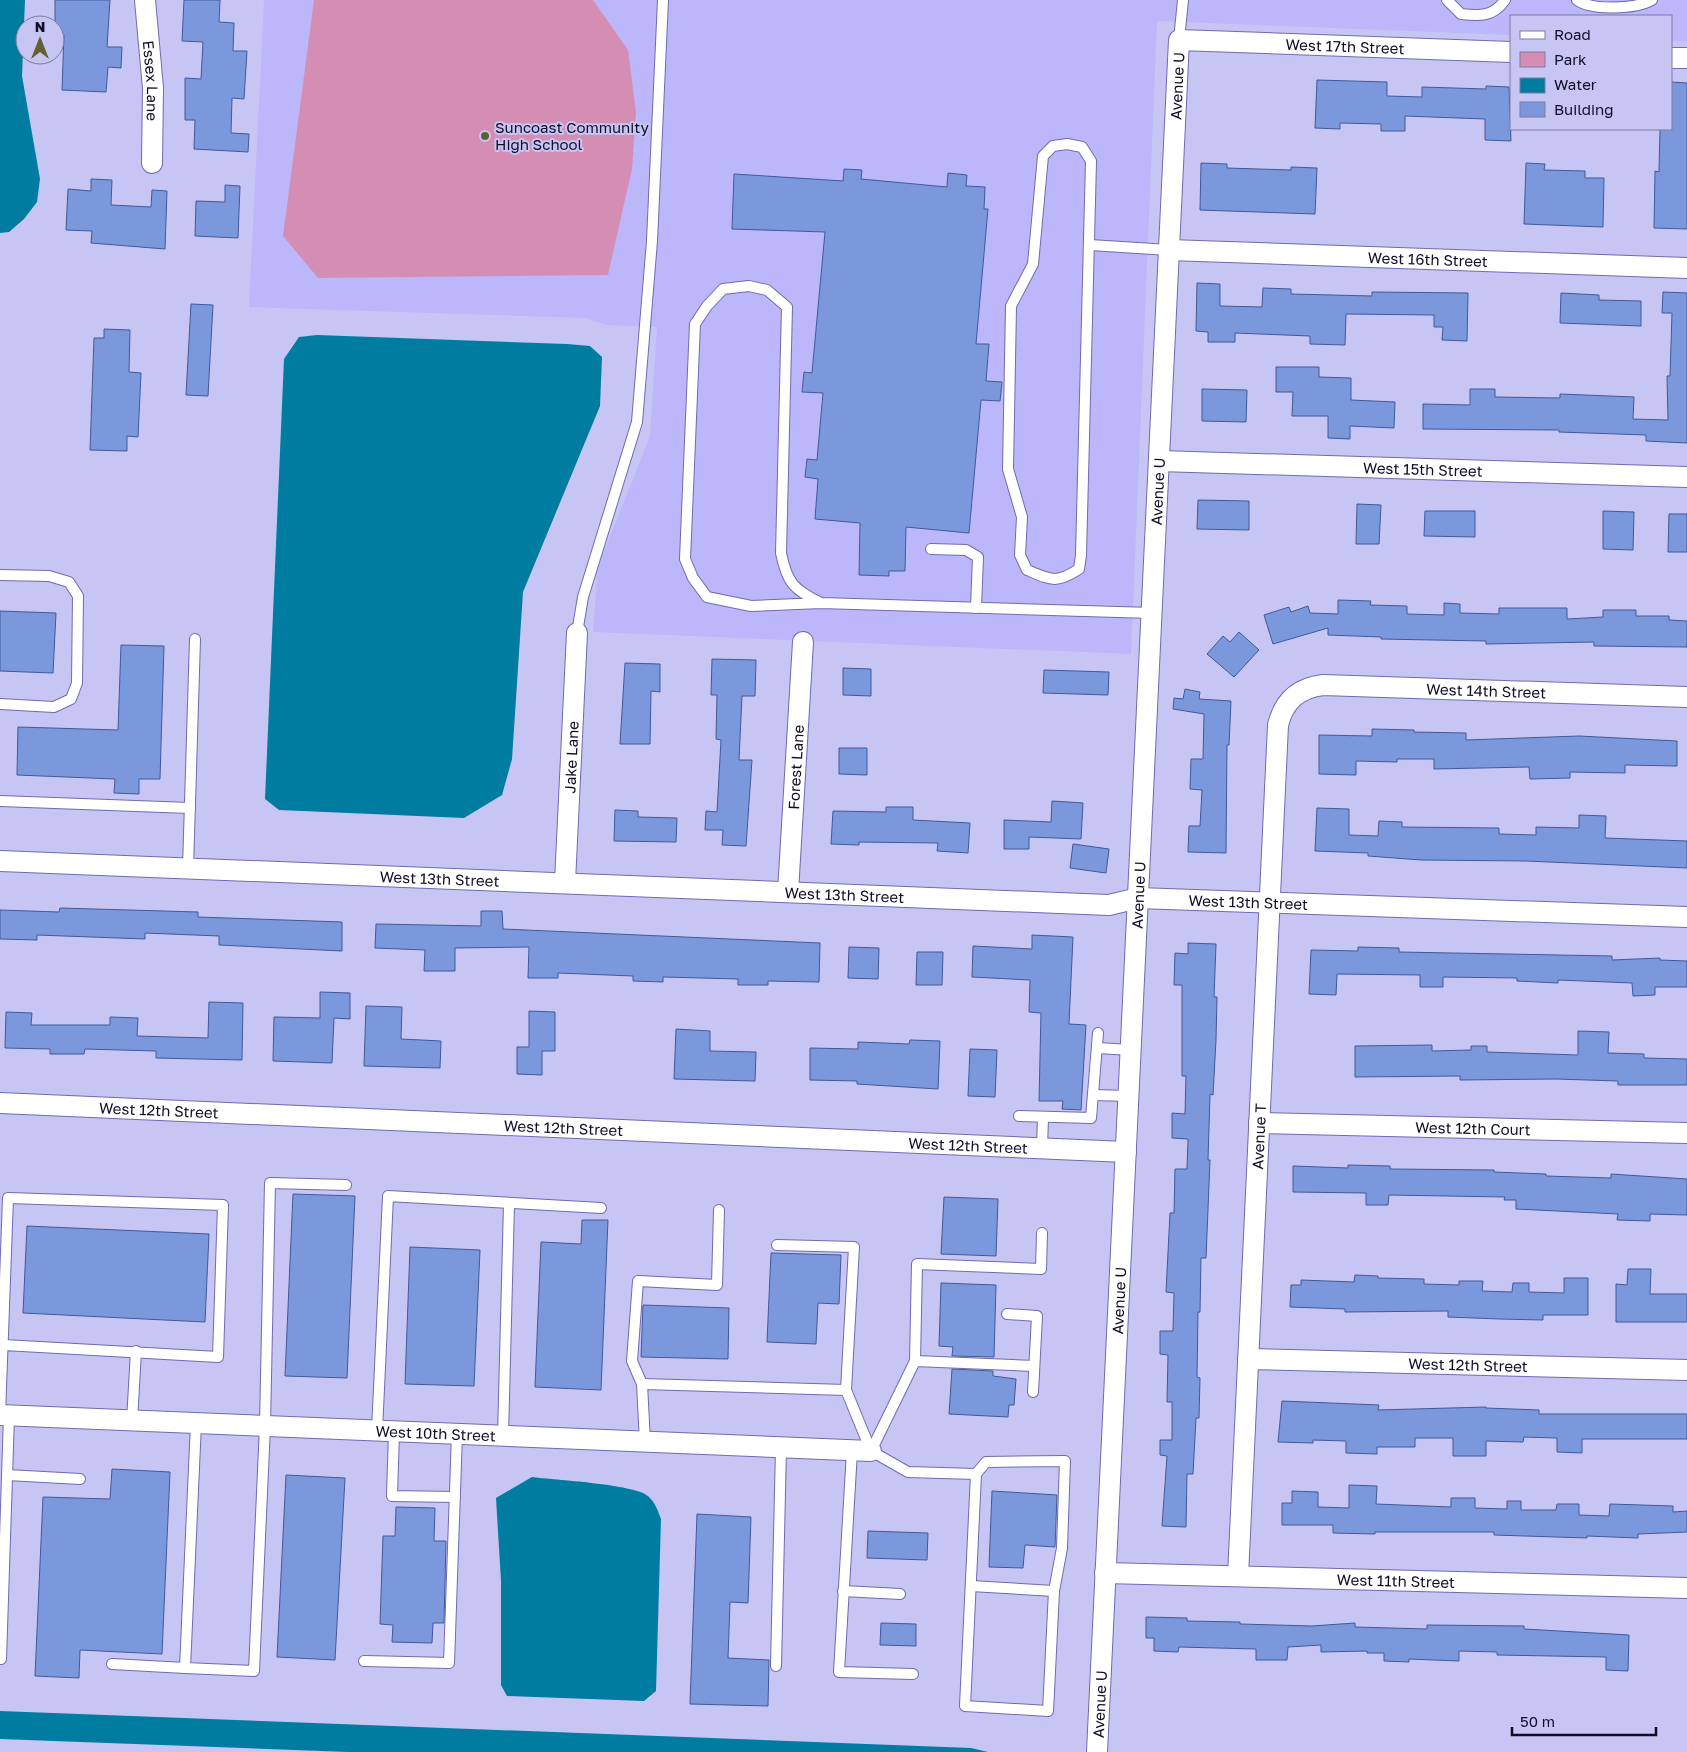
<svg xmlns="http://www.w3.org/2000/svg" width="1687" height="1752" viewBox="0 0 1687 1752" font-family="'Golos Text',sans-serif">
<style>
.built{fill:#bbb7fa}
.green{fill:#d58eb3}
.water{fill:#007ca0}
.building{fill:#7c98dc;stroke:#415999}
.lines{fill:none;stroke-linecap:round;stroke-linejoin:round}
.lane-casing{stroke:#726ab1;stroke-width:12}
.street-casing{stroke:#726ab1;stroke-width:22}
.lane{stroke:#fff;stroke-width:10}
.street{stroke:#fff;stroke-width:20}
.poi-dot{fill:#615f2c;stroke:#c7c5f3;stroke-width:2}
.labels{text-anchor:middle;dominant-baseline:central;stroke-width:4;stroke-linejoin:round;paint-order:stroke}
.street-label{font-size:15px;fill:#110c27;stroke:#c7c5f3}
.poi-label{font-size:15px;fill:#110c27;stroke:#c7c5f3;text-anchor:start}
</style>
<rect width="100%" height="100%" fill="#c7c5f3"/>
<!-- built -->
<polygon class="built" points="264,0 1687,0 1687,41 1671,41 1671,16 1511,16 1511,35 1157,21 1131,654 593,632 598,567 650,436 657,327 606,325 586,318 249,307"/>
<!-- green -->
<polygon class="green" points="314,0 593,0 628,50 636,112 632,169 608,275 318,278 283,236"/>
<!-- water -->
<g class="water">
<polygon points="0,0 25,0 22,76 40,179 37,202 24,219 9,232 0,233"/>
<polygon points="317,335 567,344 590,346 602,357 600,406 523,592 512,759 502,795 464,818 279,810 265,799 284,359 299,337"/>
<path d="M532 1477C554 1480 634 1484 648 1496 655 1502 658 1511 661 1519L656 1691 644 1701 507 1696 501 1685V1581L496 1498Z"/>
<polygon points="0,1711 971,1748 988,1752 348,1752 0,1739"/>
</g>
<!-- building -->
<g class="building">
<polygon points="55,0 110,0 107,47 122,47 121,68 108,67 106,92 62,90 64,35 55,34"/>
<polygon points="184,0 220,0 219,22 234,23 233,51 247,51 244,99 232,98 231,133 249,134 248,152 194,149 195,120 185,120 185,78 201,79 203,42 182,41"/>
<polygon points="1317,80 1387,82 1387,96 1422,97 1422,87 1486,89 1486,86 1509,87 1511,141 1485,140 1485,119 1405,116 1405,131 1381,131 1381,124 1340,123 1340,129 1315,128"/>
<polygon points="1671,82 1687,83 1687,229 1654,228 1655,171 1659,172 1660,129 1671,129"/>
<polygon points="1201,163 1227,164 1227,168 1291,170 1291,167 1317,168 1315,214 1200,210"/>
<polygon points="1526,163 1545,164 1544,170 1585,171 1585,178 1604,178 1603,227 1524,224"/>
<polygon points="844,169 862,170 861,179 947,187 948,173 967,175 966,186 985,187 984,209 988,209 976,344 989,344 986,381 1002,382 1000,401 981,400 969,533 906,527 905,571 889,571 889,576 859,575 860,523 815,519 818,479 805,477 807,459 817,460 823,393 802,392 804,372 812,373 825,232 732,229 734,174 843,181"/>
<polygon points="91,179 112,180 111,205 151,207 152,190 167,191 165,249 91,243 92,231 66,230 68,189 91,191"/>
<polygon points="225,185 240,186 238,238 195,236 196,201 225,202"/>
<polygon points="1197,283 1220,284 1220,306 1262,307 1263,288 1291,289 1291,294 1372,296 1372,292 1468,293 1467,341 1442,340 1443,327 1434,327 1434,315 1346,314 1345,345 1310,344 1310,336 1235,333 1235,342 1208,342 1208,332 1196,331"/>
<polygon points="1663,292 1687,293 1687,443 1646,441 1646,435 1559,432 1559,430 1423,429 1423,404 1470,405 1470,389 1495,389 1495,397 1560,398 1560,394 1634,397 1633,419 1668,420 1667,376 1670,376 1672,313 1662,313"/>
<polygon points="1561,293 1599,295 1599,300 1641,301 1641,326 1560,323"/>
<polygon points="191,304 213,305 208,396 186,395"/>
<polygon points="104,329 130,330 129,372 141,373 138,437 127,436 127,451 90,450 94,338 104,338"/>
<polygon points="1276,367 1319,367 1319,377 1351,378 1351,400 1395,402 1394,428 1350,426 1350,439 1328,438 1328,416 1292,416 1293,392 1276,392"/>
<polygon points="1202,389 1247,390 1246,422 1202,421"/>
<polygon points="1198,500 1249,501 1249,530 1197,529"/>
<polygon points="1357,504 1381,505 1379,544 1356,544"/>
<polygon points="1425,511 1475,511 1475,537 1424,536"/>
<polygon points="1603,511 1634,512 1633,550 1603,549"/>
<polygon points="1669,514 1687,514 1687,552 1668,552"/>
<polygon points="1338,600 1371,601 1370,605 1407,606 1407,614 1444,615 1444,603 1460,604 1460,613 1499,614 1499,608 1567,608 1567,619 1603,617 1603,610 1636,610 1636,616 1669,616 1669,620 1687,621 1687,647 1594,646 1594,642 1486,644 1486,641 1381,639 1381,637 1328,635 1328,628 1273,644 1264,615 1289,607 1291,612 1308,606 1310,613 1338,614"/>
<polygon points="0,611 56,613 53,673 0,671"/>
<polygon points="1239,632 1259,650 1234,677 1207,654 1223,636 1230,642"/>
<polygon points="121,645 164,646 160,779 139,779 139,794 114,793 115,779 17,775 18,727 118,730"/>
<polygon points="712,659 756,660 755,696 742,696 739,760 752,760 746,846 722,845 723,830 705,830 706,811 717,812 721,740 716,739 717,695 711,695"/>
<polygon points="625,663 660,664 660,692 651,691 650,744 620,744"/>
<polygon points="843,668 871,669 871,696 843,695"/>
<polygon points="1044,670 1109,672 1108,695 1043,693"/>
<polygon points="1185,689 1200,692 1199,699 1231,701 1229,745 1227,745 1226,853 1188,852 1189,826 1200,826 1202,790 1190,789 1191,759 1203,759 1204,714 1173,709 1174,698 1183,699"/>
<polygon points="1372,729 1414,730 1414,732 1466,733 1466,740 1579,736 1677,741 1677,766 1625,765 1625,773 1570,772 1570,778 1530,779 1529,767 1434,769 1434,759 1397,759 1397,762 1356,761 1356,775 1319,774 1319,735 1372,736"/>
<polygon points="839,748 867,748 867,775 839,774"/>
<polygon points="1052,801 1083,803 1081,839 1029,837 1029,849 1004,849 1004,820 1051,822"/>
<polygon points="886,807 913,807 913,820 970,823 968,853 937,851 938,843 859,842 859,845 831,844 833,811 886,812"/>
<polygon points="1317,808 1349,809 1349,835 1378,836 1379,821 1402,822 1402,827 1499,828 1499,834 1536,835 1536,827 1579,828 1579,815 1606,816 1605,838 1687,841 1687,868 1526,861 1421,860 1368,856 1368,853 1315,851"/>
<polygon points="615,810 638,811 638,817 677,818 676,842 614,841"/>
<polygon points="1073,844 1109,849 1106,873 1070,868"/>
<polygon points="60,908 198,912 198,917 342,922 342,951 219,945 219,936 145,933 145,939 37,935 37,940 0,939 0,910 59,912"/>
<polygon points="481,911 502,911 503,929 820,943 819,982 768,981 768,985 738,985 738,979 663,977 663,982 633,981 633,976 558,973 558,978 528,978 529,947 455,948 455,971 424,971 425,950 375,948 376,924 481,926"/>
<polygon points="1032,935 1073,937 1069,1024 1086,1025 1081,1110 1062,1109 1063,1101 1039,1101 1041,1013 1029,1012 1030,980 972,977 973,946 1032,949"/>
<polygon points="1188,943 1216,944 1214,997 1217,997 1216,1040 1213,1095 1210,1094 1208,1160 1210,1160 1206,1258 1201,1258 1200,1312 1198,1312 1197,1377 1200,1378 1199,1418 1196,1418 1193,1474 1187,1474 1186,1527 1162,1526 1167,1456 1160,1455 1160,1440 1172,1440 1172,1402 1167,1402 1168,1355 1160,1354 1160,1331 1173,1331 1174,1293 1166,1292 1170,1213 1174,1213 1175,1169 1187,1169 1188,1139 1172,1138 1172,1113 1185,1114 1186,1076 1182,1076 1182,985 1174,985 1175,953 1188,954"/>
<polygon points="849,947 879,948 878,979 848,978"/>
<polygon points="1358,947 1399,948 1399,952 1612,956 1612,960 1660,958 1660,960 1687,961 1687,987 1655,987 1655,995 1633,996 1632,983 1558,980 1558,983 1517,981 1517,978 1443,977 1443,987 1420,987 1420,975 1337,974 1336,995 1309,994 1311,950 1358,951"/>
<polygon points="917,952 943,952 942,985 916,985"/>
<polygon points="320,992 350,993 350,1019 334,1018 332,1063 273,1061 274,1017 320,1018"/>
<polygon points="209,1002 243,1003 242,1060 156,1058 156,1051 85,1049 84,1054 50,1054 50,1049 5,1048 6,1012 32,1013 31,1025 110,1025 110,1017 138,1018 137,1036 208,1038"/>
<polygon points="366,1006 402,1007 401,1039 441,1041 440,1068 364,1066"/>
<polygon points="529,1011 555,1012 555,1051 542,1051 542,1075 517,1074 517,1047 529,1047"/>
<polygon points="676,1029 710,1031 710,1051 756,1052 755,1081 674,1079"/>
<polygon points="1578,1031 1609,1032 1608,1053 1644,1054 1644,1058 1687,1059 1687,1085 1618,1085 1618,1081 1556,1079 1460,1080 1460,1076 1355,1077 1355,1046 1432,1045 1432,1051 1471,1050 1471,1046 1487,1046 1487,1052 1578,1055"/>
<polygon points="910,1040 940,1041 938,1089 857,1084 857,1081 810,1080 810,1048 858,1049 858,1042 909,1044"/>
<polygon points="970,1049 997,1050 995,1097 968,1096"/>
<polygon points="1348,1165 1390,1166 1390,1169 1494,1170 1494,1172 1546,1174 1546,1176 1611,1178 1611,1174 1687,1179 1687,1215 1650,1214 1650,1221 1617,1220 1618,1214 1516,1209 1516,1200 1504,1200 1505,1197 1389,1195 1388,1205 1366,1205 1366,1193 1293,1192 1293,1166 1348,1168"/>
<polygon points="293,1194 355,1196 347,1378 285,1376"/>
<polygon points="944,1197 998,1199 996,1256 941,1254"/>
<polygon points="582,1220 608,1220 601,1390 535,1387 541,1242 581,1244"/>
<polygon points="27,1226 209,1234 205,1322 23,1313"/>
<polygon points="410,1247 480,1250 474,1386 405,1384"/>
<polygon points="771,1253 841,1255 839,1304 818,1303 816,1344 767,1342"/>
<polygon points="1628,1269 1651,1269 1650,1294 1687,1294 1687,1322 1616,1322 1616,1284 1627,1285"/>
<polygon points="1355,1275 1378,1276 1378,1278 1424,1279 1424,1284 1459,1285 1459,1281 1483,1281 1482,1291 1512,1292 1513,1283 1529,1283 1529,1292 1564,1293 1564,1278 1588,1278 1588,1315 1543,1315 1543,1320 1500,1319 1448,1317 1448,1311 1345,1312 1345,1309 1290,1307 1291,1285 1301,1285 1301,1280 1354,1282"/>
<polygon points="941,1283 996,1285 994,1357 952,1356 953,1347 939,1346"/>
<polygon points="643,1305 729,1308 728,1359 641,1357"/>
<polygon points="952,1369 993,1371 993,1376 1016,1379 1014,1405 1009,1405 1008,1417 949,1414"/>
<polygon points="1282,1401 1379,1405 1378,1410 1486,1407 1486,1408 1539,1410 1539,1414 1687,1414 1687,1439 1582,1439 1582,1453 1557,1452 1557,1438 1524,1437 1523,1442 1486,1441 1486,1456 1453,1456 1453,1438 1415,1438 1415,1447 1377,1447 1377,1454 1346,1453 1346,1441 1313,1440 1313,1443 1278,1442"/>
<polygon points="112,1469 170,1472 162,1654 80,1650 79,1678 35,1676 43,1497 110,1499"/>
<polygon points="286,1475 345,1478 335,1660 277,1657"/>
<polygon points="1349,1485 1377,1486 1376,1504 1451,1507 1451,1498 1475,1498 1475,1508 1507,1509 1507,1501 1521,1501 1521,1510 1556,1510 1557,1504 1579,1504 1579,1515 1609,1516 1610,1504 1673,1506 1673,1512 1687,1511 1687,1532 1638,1534 1638,1538 1587,1536 1587,1538 1494,1535 1494,1532 1375,1532 1375,1534 1333,1533 1333,1525 1282,1525 1282,1503 1292,1503 1292,1491 1318,1492 1318,1507 1349,1508"/>
<polygon points="992,1491 1057,1495 1055,1547 1025,1545 1023,1568 989,1567"/>
<polygon points="396,1507 435,1508 434,1541 446,1541 444,1623 433,1623 432,1643 392,1642 393,1625 380,1624 383,1536 395,1536"/>
<polygon points="697,1514 751,1517 748,1603 730,1602 728,1658 769,1660 768,1706 690,1704"/>
<polygon points="868,1531 928,1533 927,1560 867,1558"/>
<polygon points="1146,1617 1187,1618 1187,1621 1240,1622 1240,1624 1312,1626 1355,1623 1355,1627 1427,1629 1427,1625 1524,1626 1524,1629 1629,1635 1628,1671 1606,1670 1606,1657 1497,1655 1497,1652 1459,1651 1459,1661 1409,1659 1409,1662 1384,1661 1384,1653 1367,1653 1367,1651 1321,1652 1321,1645 1288,1647 1287,1660 1256,1660 1256,1649 1179,1647 1178,1652 1154,1651 1154,1638 1146,1638"/>
<polygon points="881,1623 916,1624 916,1646 880,1645"/>
</g>
<g class="lines">
<!-- lane casing -->
<g class="lane-casing">
<g id="lane">
<path d="M1447 0 1461 14C1480 16 1493 17 1505 0"/>
<path d="M1577 0C1592 11 1636 9 1652 0"/>
<polyline points="1179,40 1183,0"/>
<path d="M1067 144 1082 147 1091 161 1081 555 1079 569C1056 584 1051 580 1027 570L1020 555 1022 517 1008 469 1011 306 1033 264 1043 156 1053 146Z"/>
<polyline points="1090,245 1169,250"/>
<polyline points="931,549 966,550 978,557 976,608"/>
<polyline points="0,575 49,576 69,582 78,596 77,683 71,699 54,707 0,704"/>
<path d="M821 603C794 590 787 583 781 553L787 307 767 290 749 286 723 289 707 306 695 324 685 559 693 578 707 597 751 606 821 603 1152 613"/>
<polyline points="577,633 583,597 637,422 652,241 663,0"/>
<polyline points="0,801 190,808"/>
<polyline points="188,868 195,639"/>
<polyline points="1097,1048 1131,1050"/>
<polyline points="1093,1095 1129,1096"/>
<polyline points="1019,1116 1091,1118 1098,1033"/>
<polyline points="1042,1148 1043,1117"/>
<polyline points="777,1245 854,1247 846,1390"/>
<polyline points="1007,1314 1037,1316 1033,1392"/>
<polyline points="915,1361 917,1264 1041,1269 1042,1233"/>
<polyline points="642,1384 846,1390 871,1451 908,1472 976,1474 965,1706 1048,1711 1054,1591 1062,1548 1065,1461 986,1462 976,1474"/>
<polyline points="0,1415 8,1198 223,1205 218,1357 4,1345"/>
<polyline points="132,1421 136,1351"/>
<polyline points="196,1423 185,1668 254,1671 265,1426 270,1183 346,1185"/>
<polyline points="377,1431 388,1196 601,1208"/>
<polyline points="394,1432 392,1496 455,1497"/>
<polyline points="503,1436 509,1204"/>
<polyline points="645,1442 642,1384 632,1361 638,1281 717,1285 719,1210"/>
<polyline points="852,1451 839,1672 913,1674"/>
<polyline points="871,1451 915,1361 1034,1366"/>
<polyline points="7,1475 80,1479"/>
<polyline points="971,1586 1054,1591"/>
<polyline points="843,1591 900,1594"/>
<polyline points="1,1659 9,1416"/>
<polyline points="364,1661 449,1663 457,1434"/>
<polyline points="112,1664 185,1668"/>
<polyline points="776,1666 781,1448"/>
</g>
</g>
<!-- street casing -->
<g class="street-casing">
<g id="street">
<path id="s1" d="M145 0 153 88 152 163"/>
<polyline points="1671,58 1687,58"/>
<path id="s2" d="M1169 250 1687 268"/>
<path id="s3" d="M1159 461 1687 477"/>
<path id="s4" d="M0 861 1109 905 1138 898 1687 917"/>
<path id="s5" d="M565 882 577 633"/>
<path id="s6" d="M788 892 803 642"/>
<path id="s7" d="M0 1103 1126 1152"/>
<path id="s8" d="M1259 1123 1687 1133"/>
<path id="s9" d="M1248 1359 1687 1370"/>
<path id="s10" d="M0 1415 871 1451"/>
<path id="s11" d="M1105 1573 1687 1588"/>
<path id="s12" d="M1238 1576 1278 725C1284 701 1298 688 1323 685L1687 697"/>
<path id="s13" d="M1097 1752 1179 40 1511 52"/>
</g>
</g>
<!-- lane -->
<use href="#lane" class="lane"/>
<!-- street -->
<use href="#street" class="street"/>
</g>
<!-- markers -->
<circle class="poi-dot" cx="485" cy="136" r="5"/>
<g class="labels">
<!-- street labels -->
<g class="street-label">
<text stroke="none"><textPath href="#s13" startOffset="1880">West 17th Street</textPath></text>
<text stroke="none"><textPath href="#s1" startOffset="81">Essex Lane</textPath></text>
<text stroke="none"><textPath href="#s13" startOffset="1668">Avenue U</textPath></text>
<text stroke="none"><textPath href="#s2" startOffset="259">West 16th Street</textPath></text>
<text stroke="none"><textPath href="#s3" startOffset="264">West 15th Street</textPath></text>
<text stroke="none"><textPath href="#s13" startOffset="1262">Avenue U</textPath></text>
<text stroke="none"><textPath href="#s12" startOffset="1080">West 14th Street</textPath></text>
<text stroke="none"><textPath href="#s5" startOffset="125">Jake Lane</textPath></text>
<text stroke="none"><textPath href="#s6" startOffset="125">Forest Lane</textPath></text>
<text stroke="none"><textPath href="#s4" startOffset="440">West 13th Street</textPath></text>
<text stroke="none"><textPath href="#s4" startOffset="845">West 13th Street</textPath></text>
<text stroke="none"><textPath href="#s13" startOffset="858">Avenue U</textPath></text>
<text stroke="none"><textPath href="#s4" startOffset="1250">West 13th Street</textPath></text>
<text stroke="none"><textPath href="#s7" startOffset="159">West 12th Street</textPath></text>
<text stroke="none"><textPath href="#s7" startOffset="564">West 12th Street</textPath></text>
<text stroke="none"><textPath href="#s8" startOffset="214">West 12th Court</textPath></text>
<text stroke="none"><textPath href="#s12" startOffset="440">Avenue T</textPath></text>
<text stroke="none"><textPath href="#s7" startOffset="969">West 12th Street</textPath></text>
<text stroke="none"><textPath href="#s13" startOffset="452">Avenue U</textPath></text>
<text stroke="none"><textPath href="#s9" startOffset="220">West 12th Street</textPath></text>
<text stroke="none"><textPath href="#s10" startOffset="436">West 10th Street</textPath></text>
<text stroke="none"><textPath href="#s11" startOffset="291">West 11th Street</textPath></text>
<text stroke="none"><textPath href="#s13" startOffset="48">Avenue U</textPath></text>
</g>
<!-- poi labels -->
<g class="poi-label">
<text x="495" y="127">Suncoast Community<tspan x="495" dy="17">High School</tspan></text>
</g>
</g>
<!-- legend -->
<rect x="1510" y="15" width="162" height="115" fill="#c7c5f3" stroke="#7e7ba1"/>
<rect x="1520" y="31" width="25" height="8" fill="#ffffff" stroke="#7e7ba1"/>
<text x="1554" y="40" font-size="15" fill="#110c27">Road</text>
<rect x="1520" y="52" width="25" height="15" fill="#d58eb3" stroke="#7e7ba1"/>
<text x="1554" y="65" font-size="15" fill="#110c27">Park</text>
<rect x="1520" y="78" width="25" height="15" fill="#007ca0" stroke="#7e7ba1"/>
<text x="1554" y="90" font-size="15" fill="#110c27">Water</text>
<rect x="1520" y="102" width="25" height="15" fill="#7c98dc" stroke="#7e7ba1"/>
<text x="1554" y="115" font-size="15" fill="#110c27">Building</text>
<!-- north arrow -->
<g transform="translate(40 40)"><circle r="24" fill="#c7c5f3" stroke="#7e7ba1"/>
<path d="M0-4L9 19L0 12L-9 19Z" fill="#615f2c"/>
<text y="-8" font-size="14" font-weight="bold" text-anchor="middle" fill="#110c27">N</text>
</g>
<!-- scale -->
<path d="M1512 1727v8h144v-8" fill="none" stroke="#110c27" stroke-width="2.5"/>
<text x="1520" y="1727" font-size="15" fill="#110c27" stroke="#c7c5f3" stroke-width="4" paint-order="stroke">50 m</text>
</svg>
